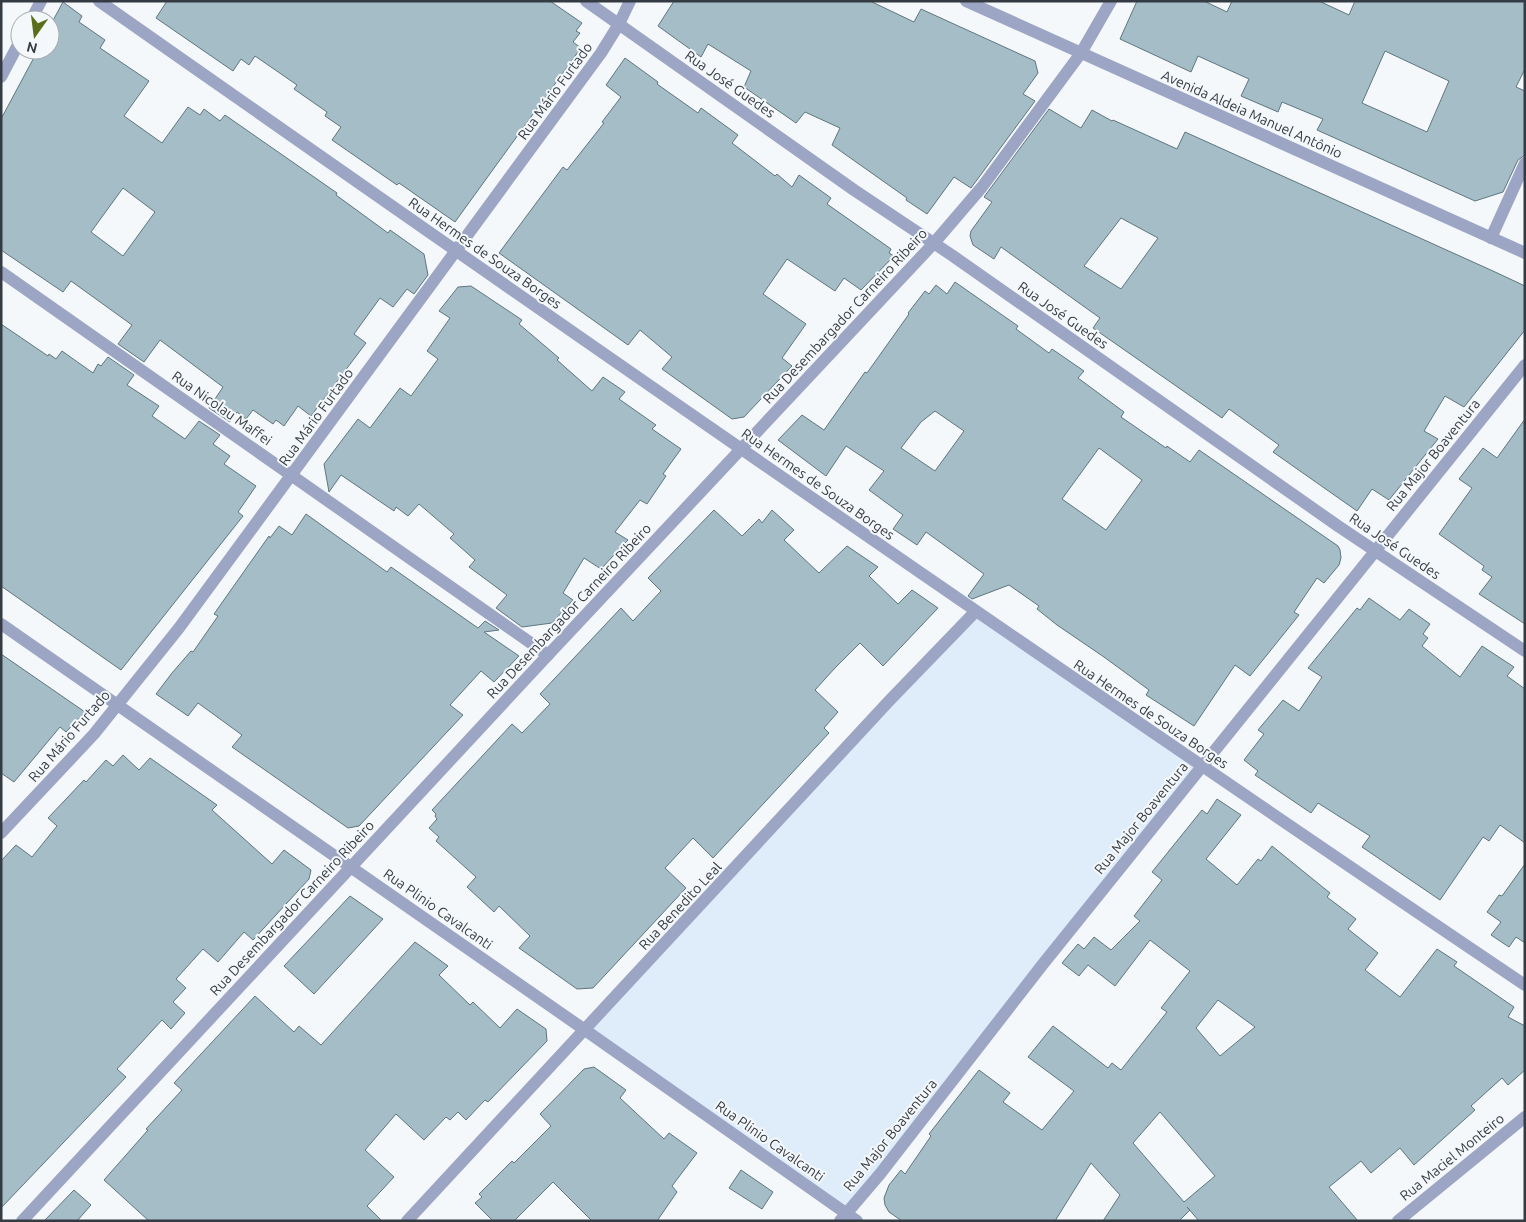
<svg xmlns="http://www.w3.org/2000/svg" width="1526" height="1222" viewBox="0 0 1526 1222" font-family="Ubuntu,sans-serif">
<style>
.built{fill:#dfedfb}
.building{fill:#a4bdc7;stroke:#5f767f;fill-rule:evenodd}
.lines{fill:none;stroke-linecap:round;stroke-linejoin:round}
.minor{stroke:#9da5c5;stroke-width:12}
.tertiary{stroke:#9da5c5;stroke-width:12}
.labels{text-anchor:middle;dominant-baseline:central;stroke-width:4;stroke-linejoin:round;paint-order:stroke}
.street-label{font-size:14px;fill:#353b42;stroke:#f4f8fb}
</style>
<rect width="100%" height="100%" fill="#f4f8fb"/>
<!-- built -->
<polygon class="built" points="975,612 1201,767 846,1213 585,1030"/>
<!-- building -->
<g class="building">
<polygon points="167,1 550,1 582,23 576,31 580,33 573,42 581,48 455,222 399,183 397,185 332,140 341,127 325,116 327,112 294,89 297,85 255,56 249,65 241,59 233,71 156,18"/>
<polygon points="674,1 870,1 914,22 921,9 1035,61 1038,73 1023,94 1035,101 971,188 954,177 927,214 906,200 907,198 832,145 840,128 805,112 796,123 744,87 751,71 708,44 701,57 658,26"/>
<path d="M1137 1H1204L1227 12 1232 1H1319L1349 15 1355 1H1525V69L1516 87 1525 91V155L1518 160 1503 192 1475 201 1317 130 1323 119 1282 102 1278 112 1241 96 1249 79 1198 56 1191 72 1120 39ZM1385 51 1449 81 1427 132 1362 103Z"/>
<path d="M63 2 82 16 79 22 105 40 100 48 149 81 124 116 162 143 188 107 200 115 204 109 220 121 225 115 337 193 336 195 388 233 390 230 424 254 428 275 414 294 407 289 393 307 380 298 354 334 366 343 311 416 298 406 284 426 276 420 273 424 253 410 246 419 237 412 230 422 209 408 223 387 160 340 144 362 118 344 132 325 71 281 63 292 1 250V119L38 50H50V26ZM123 188 155 212 123 256 91 232Z"/>
<polygon points="625,58 658,82 657,84 698,113 701,108 738,135 732,143 775,176 777,174 792,187 799,175 831,198 827,204 891,249 889,253 894,256 861,290 844,278 835,291 787,259 763,294 806,324 782,358 792,366 744,417 732,419 662,369 672,357 640,330 628,345 499,253 563,167 567,170 604,123 602,122 621,97 606,85"/>
<path d="M1049 109 1081 128 1092 110 1112 121 1113 120 1177 149 1185 132 1493 271 1525 286V330L1464 407 1445 396 1424 431 1438 439 1389 500 1372 489 1357 511 1273 452 1279 445 1229 409 1222 418 1093 328 1100 318 1001 247 994 259 973 245 970 236 971 231 992 202 984 197ZM1121 218 1158 238 1121 289 1084 266Z"/>
<path d="M955 282 1018 326 1016 329 1049 353 1052 349 1084 371 1078 378 1124 412 1121 417 1166 448 1167 446 1190 462 1199 450 1338 546 1340 550 1341 558 1339 565 1324 583 1317 578 1294 612 1299 615 1250 676 1235 665 1194 726 1146 695 1149 690 1104 657 1057 625 1037 609 1039 606 1009 585 972 599 968 596 984 574 926 532 917 545 893 529 903 515 869 490 884 471 846 446 826 476 778 440 802 415 824 430 865 372 867 373 909 314 908 313 925 291 929 294 936 285 947 294ZM935 411 964 431 935 471 901 448 921 422ZM1099 448 1142 480 1106 530 1062 499Z"/>
<polygon points="471,286 522,320 519,324 559,358 557,360 592,391 603,377 625,392 619,399 656,425 652,429 681,449 663,474 666,476 647,504 640,500 615,532 628,540 601,569 584,558 563,593 573,600 552,623 522,627 496,608 507,595 469,567 475,560 450,538 454,534 419,504 408,516 396,507 394,511 341,475 329,492 324,464 358,419 370,428 400,388 411,396 438,359 427,351 450,318 439,311 458,287"/>
<polygon points="1,324 48,356 49,354 56,359 62,351 93,373 98,364 101,366 108,357 134,375 127,385 159,406 152,416 185,439 199,421 220,435 213,444 230,456 224,464 256,486 238,512 243,516 121,670 1,586"/>
<polygon points="1525,419 1525,624 1479,594 1492,577 1482,570 1484,566 1439,534 1472,488 1459,479 1483,448 1497,458"/>
<polygon points="714,510 742,536 759,519 762,523 772,510 794,530 784,540 819,573 847,546 878,567 869,576 898,604 912,590 938,608 883,666 860,643 835,668 815,690 838,712 824,728 829,733 713,858 693,838 665,868 686,888 593,988 577,989 519,948 530,936 499,906 494,912 467,887 476,877 436,841 439,837 429,828 437,819 435,816 436,814 432,810 512,724 522,733 550,704 540,694 621,608 633,621 661,591 648,578"/>
<polygon points="306,514 387,572 391,567 478,628 485,621 499,630 484,632 519,656 494,682 481,671 450,705 463,715 359,826 348,828 232,747 242,735 198,703 188,716 156,694 172,673 191,651 193,652 218,616 214,614 269,536 270,538 279,526 292,535"/>
<polygon points="1369,598 1400,620 1409,609 1430,624 1423,634 1428,638 1422,646 1460,677 1482,646 1514,667 1507,676 1525,689 1525,843 1500,825 1489,841 1483,837 1440,900 1362,847 1370,836 1318,803 1311,813 1255,775 1258,771 1244,760 1264,734 1258,730 1283,700 1299,711 1322,677 1308,668 1357,608 1360,610"/>
<polygon points="1,654 85,712 66,732 60,727 14,782 1,773"/>
<polygon points="123,755 139,770 150,758 217,805 212,810 272,864 284,850 311,870 309,879 253,940 244,932 218,962 203,949 176,979 186,988 173,1002 185,1013 171,1029 162,1020 117,1069 126,1077 1,1208 1,861 16,845 32,857 57,826 48,818 84,780 86,782 106,760 113,766"/>
<path d="M1217 799 1241 815 1206 859 1237 885 1258 859 1261 861 1272 846 1330 893 1327 897 1356 919 1348 929 1378 953 1365 970 1400 997 1437 949 1457 962 1454 966 1514 1007 1508 1017 1525 1026V1070L1508 1085 1502 1078 1471 1106 1475 1110 1414 1165 1400 1148 1371 1173 1361 1161 1329 1187 1358 1221H1199L1187 1207 1190 1210 1179 1221H1103L1120 1195 1091 1163 1055 1221H902L889 1212 885 1205 884 1198 889 1185 901 1170 905 1174 931 1136 929 1134 979 1070 1010 1093 1003 1102 1042 1130 1074 1091 1028 1057 1053 1026 1108 1068 1112 1063 1121 1070 1167 1012 1161 1008 1190 971 1150 940 1115 986 1088 965 1079 976 1062 963 1078 944 1084 949 1094 937 1111 950 1140 921 1134 916 1162 880 1152 872 1202 810 1207 814ZM1218 1000 1255 1027 1220 1056 1196 1028ZM1160 1112 1215 1176 1184 1202 1133 1143Z"/>
<polygon points="1525,864 1525,943 1516,937 1509,947 1491,935 1501,922 1487,912 1499,895 1502,896"/>
<polygon points="350,896 383,919 314,994 284,966"/>
<polygon points="415,942 448,966 439,975 470,1005 473,1002 500,1028 517,1009 546,1029 547,1041 488,1102 485,1100 466,1120 458,1112 450,1120 446,1117 424,1140 396,1114 365,1150 394,1177 367,1206 382,1221 149,1221 104,1180 148,1130 146,1129 182,1090 174,1083 255,996 294,1032 299,1026 321,1045"/>
<polygon points="594,1067 626,1090 620,1098 664,1139 669,1133 697,1153 672,1186 677,1192 657,1221 592,1221 553,1182 514,1221 493,1221 475,1203 482,1197 479,1194 512,1161 514,1163 551,1126 540,1114 584,1069"/>
<polygon points="741,1170 773,1192 762,1209 729,1188"/>
<polygon points="74,1190 91,1205 77,1221 44,1221"/>
</g>
<g class="lines">
<!-- minor -->
<g class="minor">
<path d="M99 1C572 333 1046 662 1525 985"/>
<polyline points="586,1 854,190 953,256 1338,526 1525,651"/>
<polyline points="31,20 41,1"/>
<polyline points="1,77 20,41"/>
<polyline points="1491,238 1525,163"/>
<polyline points="1,272 548,655"/>
<polyline points="1,624 585,1030 857,1221"/>
<polyline points="1,833 94,734 179,628 601,53 619,24 630,1"/>
<polyline points="22,1221 548,655 934,243 982,187 1081,53 1111,1"/>
<polyline points="407,1221 889,701 975,612"/>
<polyline points="840,1221 880,1174 1043,964 1525,365"/>
</g>
<!-- tertiary -->
<g class="tertiary">
<polyline points="966,1 1525,253"/>
<polyline points="1398,1221 1525,1117"/>
</g>
</g>
<g class="labels">
<!-- street labels -->
<g class="street-label">
<text transform="translate(730 84) rotate(35)">Rua José Guedes</text>
<text transform="translate(555 91) rotate(-54)">Rua Mário Furtado</text>
<text transform="translate(1252 114) rotate(24)">Avenida Aldeia Manuel Antônio</text>
<text transform="translate(485 253) rotate(35)">Rua Hermes de Souza Borges</text>
<text transform="translate(1063 315) rotate(35)">Rua José Guedes</text>
<text transform="translate(845 316) rotate(-47)">Rua Desembargador Carneiro Ribeiro</text>
<text transform="translate(222 408) rotate(35)">Rua Nicolau Maffei</text>
<text transform="translate(316 417) rotate(-54)">Rua Mário Furtado</text>
<text transform="translate(1433 455) rotate(-51)">Rua Major Boaventura</text>
<text transform="translate(818 484) rotate(35)">Rua Hermes de Souza Borges</text>
<text transform="translate(1395 546) rotate(34)">Rua José Guedes</text>
<text transform="translate(569 611) rotate(-47)">Rua Desembargador Carneiro Ribeiro</text>
<text transform="translate(1151 714) rotate(34)">Rua Hermes de Souza Borges</text>
<text transform="translate(69 736) rotate(-49)">Rua Mário Furtado</text>
<text transform="translate(1141 818) rotate(-51)">Rua Major Boaventura</text>
<text transform="translate(680 906) rotate(-47)">Rua Benedito Leal</text>
<text transform="translate(292 908) rotate(-47)">Rua Desembargador Carneiro Ribeiro</text>
<text transform="translate(438 909) rotate(35)">Rua Plinio Cavalcanti</text>
<text transform="translate(890 1135) rotate(-51)">Rua Major Boaventura</text>
<text transform="translate(770 1141) rotate(35)">Rua Plinio Cavalcanti</text>
<text transform="translate(1452 1157) rotate(-39)">Rua Maciel Monteiro</text>
</g>
</g>
<!-- border -->
<rect width="1526" height="1222" fill="none" stroke="#353b42" stroke-width="5"/>
<!-- north arrow -->
<g transform="translate(35 35) rotate(194)"><circle r="24" fill="#f4f8fb" stroke="#a8acb1"/>
<path d="M0-4L9 19L0 12L-9 19Z" fill="#5a6d1b"/>
<text y="-8" font-size="14" font-weight="bold" text-anchor="middle" fill="#353b42">N</text>
</g>
</svg>
